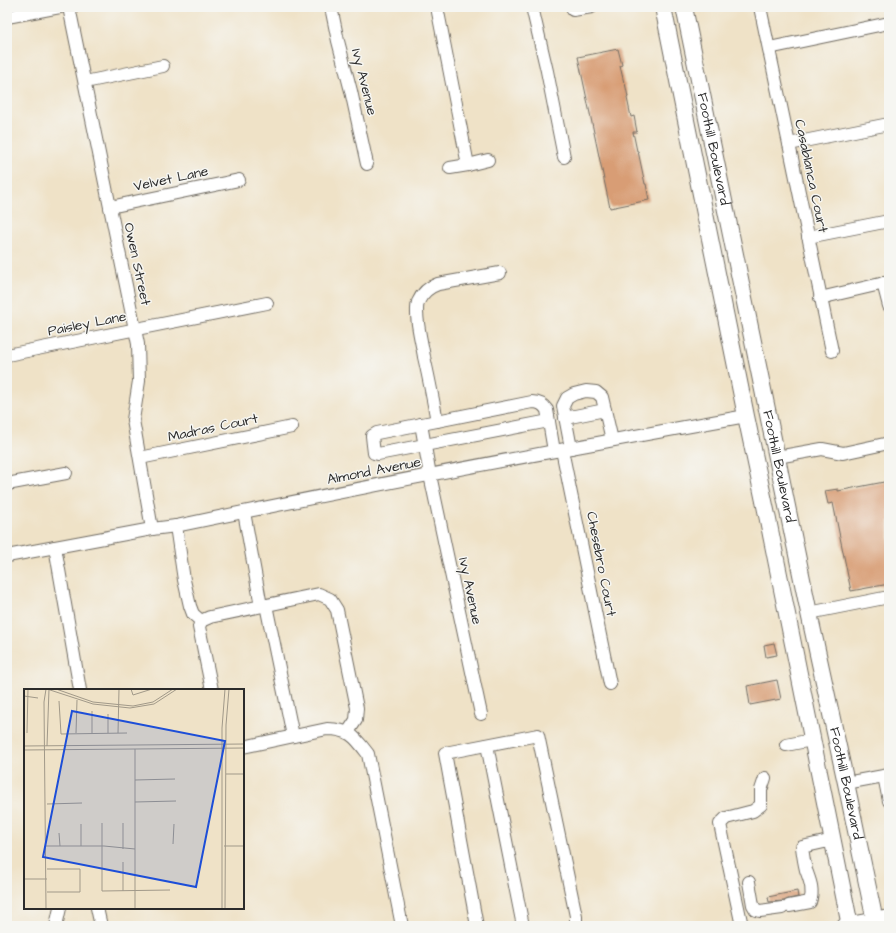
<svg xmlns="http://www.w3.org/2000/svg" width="896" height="933" viewBox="0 0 896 933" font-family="'Architects Daughter',sans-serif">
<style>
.building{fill:#d89d74}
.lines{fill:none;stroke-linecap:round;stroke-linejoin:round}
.minor-casing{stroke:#706b62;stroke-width:14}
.major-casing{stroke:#706b62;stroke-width:18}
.minor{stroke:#fff;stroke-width:12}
.major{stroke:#fff;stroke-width:16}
.labels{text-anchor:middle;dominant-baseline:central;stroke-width:3;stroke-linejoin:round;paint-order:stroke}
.street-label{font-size:14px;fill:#2b2b2b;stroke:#f6f6f2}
.inset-road{fill:none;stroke:#a19989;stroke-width:1}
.view{fill:#1d4ed8;fill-opacity:0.15;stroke:#1d4ed8;stroke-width:2}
.inset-edge{fill:none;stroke:#2b2b2b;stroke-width:2}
</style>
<rect width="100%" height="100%" fill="#f6f6f2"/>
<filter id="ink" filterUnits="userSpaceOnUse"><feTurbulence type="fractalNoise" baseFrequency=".025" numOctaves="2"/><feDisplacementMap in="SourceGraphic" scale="8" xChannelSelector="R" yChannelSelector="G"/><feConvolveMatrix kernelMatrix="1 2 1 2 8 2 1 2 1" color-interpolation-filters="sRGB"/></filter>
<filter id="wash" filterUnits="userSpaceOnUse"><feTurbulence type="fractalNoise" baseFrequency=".012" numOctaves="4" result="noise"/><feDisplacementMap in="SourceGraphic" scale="16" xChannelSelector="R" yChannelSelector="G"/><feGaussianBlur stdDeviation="0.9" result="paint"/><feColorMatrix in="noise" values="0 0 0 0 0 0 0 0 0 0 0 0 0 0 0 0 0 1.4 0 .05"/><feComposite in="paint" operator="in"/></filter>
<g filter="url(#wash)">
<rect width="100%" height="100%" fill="#efe2c7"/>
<g id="blocks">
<!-- building -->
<g class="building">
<polygon points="618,49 622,65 620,66 624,83 625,83 628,97 627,98 631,117 634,116 637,132 633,132 637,151 638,151 645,184 646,184 649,200 610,208 578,57"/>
<polygon points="889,481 889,584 851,591 833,503 828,504 825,491 838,489 838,491"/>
<polygon points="774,643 777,655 766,657 764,645"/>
<polygon points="777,680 781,699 750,705 747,686"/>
<polygon points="797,891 798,897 788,899 784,901 769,902 768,897"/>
</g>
</g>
</g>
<g filter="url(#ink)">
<use href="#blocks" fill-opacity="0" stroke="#706b62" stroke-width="1"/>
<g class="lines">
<!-- minor casing -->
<g class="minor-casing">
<g id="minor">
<polyline points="69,7 138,344 139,381 133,420 152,529"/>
<polyline points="331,7 338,41 351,91 367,164"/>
<polyline points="437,7 468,165 450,168"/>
<polyline points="532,7 547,71 564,157"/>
<polyline points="760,7 789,144 832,351"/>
<polyline points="573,10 592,7"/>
<polyline points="7,17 60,7"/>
<polyline points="769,48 889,23"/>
<polyline points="85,82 163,66"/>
<polyline points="789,144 889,124"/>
<polyline points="468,165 488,160"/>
<polyline points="110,207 239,180"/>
<polyline points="808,237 889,221"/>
<polyline points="883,283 889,306"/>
<polyline points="820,298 889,282"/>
<polyline points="7,355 267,303"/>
<polyline points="565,418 605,410"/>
<path d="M437 421C433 400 429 378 424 357 422 343 414 315 418 302 422 293 429 287 438 284L500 273"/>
<path d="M549 421 378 454 374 453 373 445 372 436 377 433 532 402C539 402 543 404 547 410L554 451"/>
<polyline points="421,424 430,475 481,714"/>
<polyline points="571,448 563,406 567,398 574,394 586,391 596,392 602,397 612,440"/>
<polyline points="562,450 610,684"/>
<polyline points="777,457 822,449 843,453 889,443"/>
<polyline points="140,458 292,427"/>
<polyline points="7,484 66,473"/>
<polyline points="244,512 261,606"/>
<polyline points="176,526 184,580 190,606 193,614 201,621"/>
<polyline points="55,547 80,690"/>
<path d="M7 556 152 529 176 526C366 486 556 450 746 416"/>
<polyline points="266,605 293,736"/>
<polyline points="809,613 889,597"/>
<polyline points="201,621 210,617 319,594 330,599 337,610 357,708 356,720 348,732"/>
<polyline points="201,621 199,627 212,690"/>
<polyline points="487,745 523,926"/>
<polyline points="786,745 812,740"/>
<path d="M243 747 327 729C350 729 355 737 368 754L402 926"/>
<polyline points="884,776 889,801"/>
<polyline points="846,783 889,775"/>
<polyline points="749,882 753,905 756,910 760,911 782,908"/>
<path d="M789 906 810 902C814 890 810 881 806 870 804 862 803 855 802 847L833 840"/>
<polyline points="97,908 101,926"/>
<polyline points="56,926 60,908"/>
<polyline points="477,926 445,753 538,735 576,916 576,926"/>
<polyline points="742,926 720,824 726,818 753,811 761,805 761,790 765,778"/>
</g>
</g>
<!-- major casing -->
<g class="major-casing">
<g id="major">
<polyline points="663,7 746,416 768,520 850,926"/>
<path id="s1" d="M684 7 809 613 846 783 876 926"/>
<polyline points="845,926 889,918"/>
</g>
</g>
<!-- minor -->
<use href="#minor" class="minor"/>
<!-- major -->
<use href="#major" class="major"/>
</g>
</g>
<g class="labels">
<!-- street labels -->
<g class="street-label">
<text transform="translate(364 82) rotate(76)">Ivy Avenue</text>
<text stroke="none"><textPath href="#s1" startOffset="145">Foothill Boulevard</textPath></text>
<text transform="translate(811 176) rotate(78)">Casablanca Court</text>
<text transform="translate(171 179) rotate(-12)">Velvet Lane</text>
<text transform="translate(137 264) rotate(78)">Owen Street</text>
<text transform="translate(87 324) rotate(-11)">Paisley Lane</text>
<text transform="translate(213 428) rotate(-12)">Madras Court</text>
<text stroke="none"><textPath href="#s1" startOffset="469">Foothill Boulevard</textPath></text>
<text transform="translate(374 471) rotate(-11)">Almond Avenue</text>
<text transform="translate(601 564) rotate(79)">Chesebro Court</text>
<text transform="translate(470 591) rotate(78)">Ivy Avenue</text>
<text stroke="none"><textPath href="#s1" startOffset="793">Foothill Boulevard</textPath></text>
</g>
</g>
<!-- overview -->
<g transform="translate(24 689)">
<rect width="220" height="220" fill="#efe2c7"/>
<path class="inset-road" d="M22 0 20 13 22 220M23 0 69 15 106 19 130 15 153 0M32 0 69 13 109 17 129 13 149 0M107 0 109 6 128 0M0 7 14 9M35 12 37 45 103 44M68 22V44M84 25V44M3 44 4 0M52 44 53 11M94 44 95 0M0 57 220 55M23 57 25 0M0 61 220 59M202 85H220M111 91 151 90M111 113 152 112M23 115 58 114M78 134V202L146 201M99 134V160M57 135V157M35 144 36 157M149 155 150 135M22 157H80L111 160M200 157H220M0 190H23M99 202V173M23 203H56V180H23M111 220V60M198 220V39L201 0M201 220 202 36 205 0"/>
<path class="view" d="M48 22 201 52 172 198 19 168Z"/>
<rect width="220" height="220" class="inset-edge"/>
</g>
<!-- margin -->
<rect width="896" height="933" fill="none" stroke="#f6f6f2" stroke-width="24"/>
</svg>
